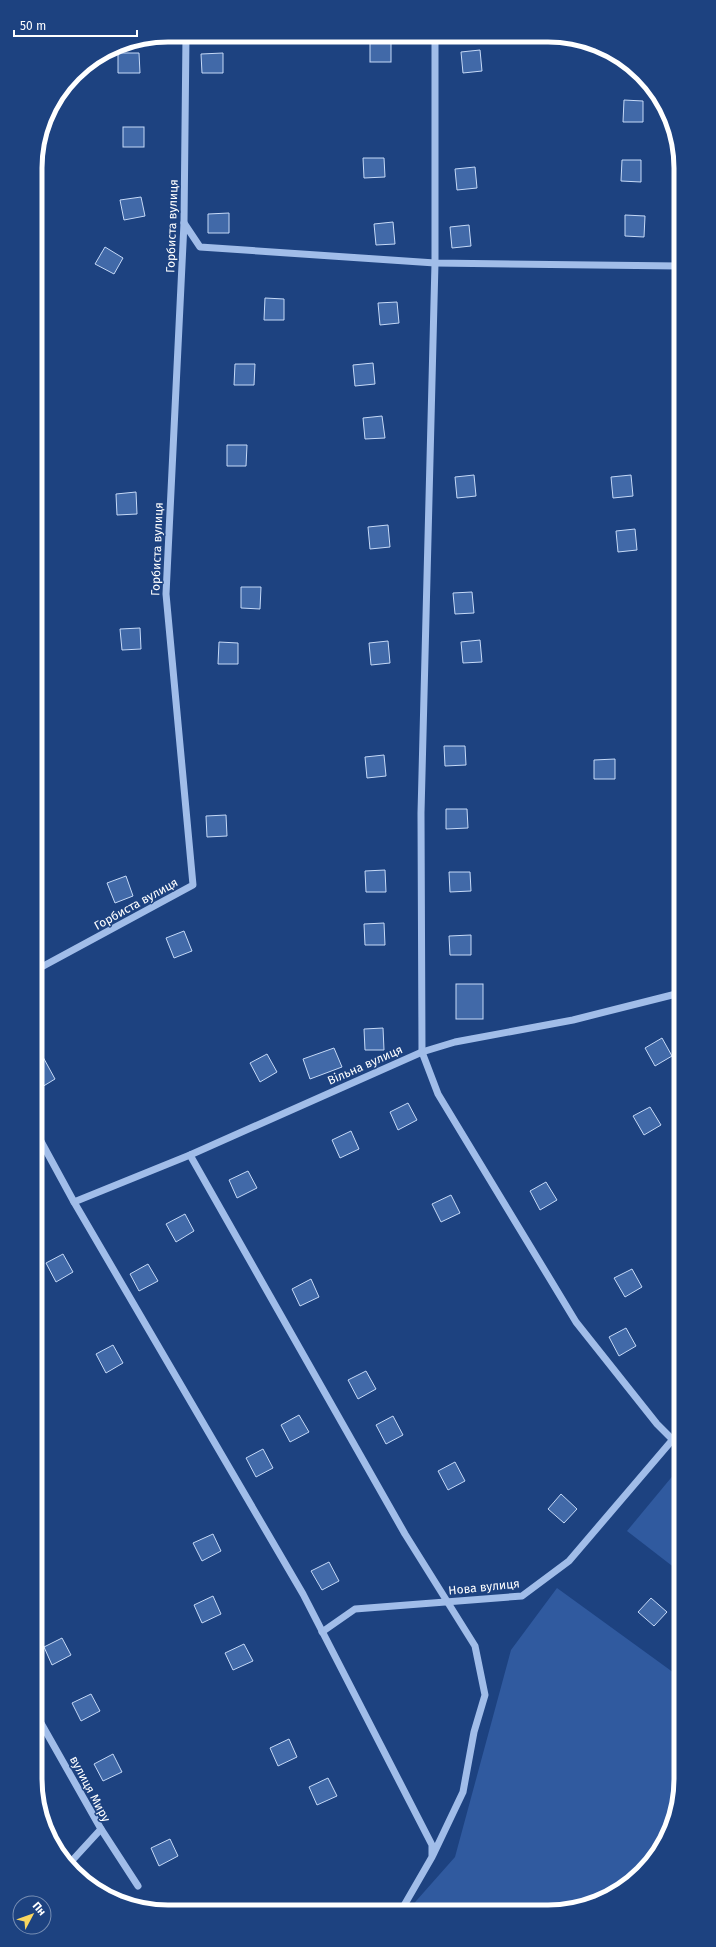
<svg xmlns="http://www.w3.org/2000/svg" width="716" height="1947" viewBox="0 0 716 1947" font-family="'Fira Sans',sans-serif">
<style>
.green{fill:#305a9f}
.building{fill:#4169a8;stroke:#c5d9f7}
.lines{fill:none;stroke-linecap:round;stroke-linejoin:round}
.minor{stroke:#a1bde9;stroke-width:7}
.labels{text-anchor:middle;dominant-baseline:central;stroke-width:3;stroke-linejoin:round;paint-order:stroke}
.street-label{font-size:12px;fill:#fff;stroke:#1d4280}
.rim{fill:none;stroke:#fff;stroke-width:5}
</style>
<rect width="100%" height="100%" fill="#1d4280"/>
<!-- green -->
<g class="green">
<polygon points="680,1467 680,1572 627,1531"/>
<polygon points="557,1588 681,1678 681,1787 671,1829 648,1866 614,1894 574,1909 409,1909 455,1857 511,1650"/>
</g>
<!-- building -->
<g class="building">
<rect x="370" y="43" width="21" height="19"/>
<polygon points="480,50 482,71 463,73 461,52"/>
<polygon points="118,53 139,53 140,73 118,73"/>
<polygon points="223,53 223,73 202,73 201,54"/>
<polygon points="624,100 643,101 643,122 623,122"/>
<rect x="123" y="127" width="21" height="20"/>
<polygon points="363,158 384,158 385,177 364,178"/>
<polygon points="622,160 641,160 641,182 621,181"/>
<polygon points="475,167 477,188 457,190 455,169"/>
<polygon points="141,197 145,216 124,220 120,200"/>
<polygon points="229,213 229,233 208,233 208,214"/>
<polygon points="625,215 645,216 644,237 625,236"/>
<polygon points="393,222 395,244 376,245 374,224"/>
<polygon points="469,225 471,246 452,248 450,227"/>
<polygon points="105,247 123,258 114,274 95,264"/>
<polygon points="265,298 284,299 284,320 264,320"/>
<polygon points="397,302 399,323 380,325 378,303"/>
<polygon points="373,363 375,384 355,386 353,365"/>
<polygon points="235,364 255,364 254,385 234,385"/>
<polygon points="382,416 385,438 365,439 363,418"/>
<polygon points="227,445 247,445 246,466 227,466"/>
<polygon points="474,475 476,496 457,498 455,477"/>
<polygon points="631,475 633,496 613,498 611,477"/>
<polygon points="136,492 137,514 117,515 116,494"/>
<polygon points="388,525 390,547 370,549 368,527"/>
<polygon points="635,529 637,550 618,552 616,531"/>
<polygon points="241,587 261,587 260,609 241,608"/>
<polygon points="472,592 474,613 455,614 453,593"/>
<polygon points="140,628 141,649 122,650 120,629"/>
<polygon points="480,640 482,662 463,663 461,642"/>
<polygon points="388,641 390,663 371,665 369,643"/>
<polygon points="219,642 238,643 238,664 218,664"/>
<polygon points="444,746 465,746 466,765 445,766"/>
<polygon points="384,755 386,776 367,778 365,757"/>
<polygon points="615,759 615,779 594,779 594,760"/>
<polygon points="446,809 467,809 468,828 446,829"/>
<polygon points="226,815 227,836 207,837 206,816"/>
<polygon points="385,870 386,892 366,892 365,871"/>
<polygon points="449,872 470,872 471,891 450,892"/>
<polygon points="126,876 133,896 115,903 107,883"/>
<polygon points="384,923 385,945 365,945 364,924"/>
<polygon points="184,931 192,951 174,958 166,938"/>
<polygon points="471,935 471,955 450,955 449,936"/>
<rect x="456" y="984" width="27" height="35"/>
<polygon points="383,1028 384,1050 365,1050 364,1029"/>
<polygon points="662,1038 672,1056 655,1066 645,1048"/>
<polygon points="37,1046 55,1079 37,1090"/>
<polygon points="334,1048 342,1067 310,1079 303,1059"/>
<polygon points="267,1054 277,1072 260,1082 250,1063"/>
<polygon points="408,1103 417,1120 398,1130 390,1112"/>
<polygon points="650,1107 661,1125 644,1135 633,1116"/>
<polygon points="351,1131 359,1149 340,1158 332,1140"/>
<polygon points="248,1171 257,1188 237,1198 229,1180"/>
<polygon points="546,1182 557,1200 540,1210 530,1191"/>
<polygon points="451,1195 460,1213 441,1222 432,1204"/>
<polygon points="185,1214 194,1231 176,1242 166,1224"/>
<polygon points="63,1254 73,1272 56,1282 46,1263"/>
<polygon points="148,1264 158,1281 139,1291 130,1274"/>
<polygon points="632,1269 642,1287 625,1297 614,1278"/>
<polygon points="311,1279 319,1297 300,1306 292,1289"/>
<polygon points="626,1328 636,1346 619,1356 609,1337"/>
<polygon points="113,1345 123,1363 106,1373 96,1354"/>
<polygon points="366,1371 376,1389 358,1399 348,1380"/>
<polygon points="299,1415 309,1432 290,1442 281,1425"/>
<polygon points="393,1416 403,1435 386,1444 376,1425"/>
<polygon points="263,1449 273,1468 256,1477 246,1458"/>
<polygon points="455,1462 465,1481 448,1490 438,1471"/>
<polygon points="561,1494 577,1509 564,1523 548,1509"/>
<polygon points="213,1534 221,1551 202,1561 193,1543"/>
<polygon points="329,1562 339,1581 322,1590 311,1571"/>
<polygon points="213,1596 221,1614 202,1623 194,1605"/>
<polygon points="651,1598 667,1612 654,1626 638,1612"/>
<polygon points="62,1638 71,1655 52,1665 44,1647"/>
<polygon points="244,1644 253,1661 233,1670 225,1653"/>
<polygon points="91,1694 100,1711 81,1721 72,1703"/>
<polygon points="289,1739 297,1757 278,1766 270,1748"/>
<polygon points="113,1754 122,1772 103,1781 94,1764"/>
<polygon points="328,1778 337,1796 317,1805 309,1787"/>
<polygon points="170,1839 178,1856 159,1866 151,1848"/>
</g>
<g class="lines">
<!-- minor -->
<g class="minor">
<polyline points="435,37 435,263 421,813 422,1052 438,1094 576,1322 657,1424 672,1439"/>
<polyline points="678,142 678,151"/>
<polyline points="184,223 200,247 435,263 679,266"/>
<polyline points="679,307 676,894 680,925"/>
<polyline points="36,970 193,885 166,594 184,223 186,35"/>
<polyline points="37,1134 74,1202 303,1594 432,1845 432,1857 402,1909"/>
<polyline points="190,1155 405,1534 475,1646 485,1695 474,1732 463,1792 433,1855"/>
<polyline points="74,1202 190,1155 422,1052 455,1042 573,1020 680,993"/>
<polyline points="322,1632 355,1609 522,1596 569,1561 680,1431"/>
<polyline points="37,1716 101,1829 68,1865"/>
<polyline points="101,1829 138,1886"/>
</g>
</g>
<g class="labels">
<!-- street labels -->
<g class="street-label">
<text transform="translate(172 226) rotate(-88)">Горбиста вулиця</text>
<text transform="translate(157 549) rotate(-88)">Горбиста вулиця</text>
<text transform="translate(136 904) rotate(-29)">Горбиста вулиця</text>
<text transform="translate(365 1065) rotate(-24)">Вільна вулиця</text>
<text transform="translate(484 1587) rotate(-6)">Нова вулиця</text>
<text transform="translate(90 1789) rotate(62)">вулиця Миру</text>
</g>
</g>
<!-- crop -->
<path d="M0 0H716V1947H0ZM168 42H548A126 126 0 0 1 674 168V1779A126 126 0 0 1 548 1905H168A126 126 0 0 1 42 1779V168A126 126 0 0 1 168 42Z" fill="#1d4280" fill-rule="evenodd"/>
<path class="rim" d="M168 42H548A126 126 0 0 1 674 168V1779A126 126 0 0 1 548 1905H168A126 126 0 0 1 42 1779V168A126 126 0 0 1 168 42Z"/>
<!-- north arrow -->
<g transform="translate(32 1915) rotate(49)"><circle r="19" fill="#1d4280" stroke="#778eb3"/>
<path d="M0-3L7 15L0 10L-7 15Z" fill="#f9d660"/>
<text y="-6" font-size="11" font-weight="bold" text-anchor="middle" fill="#ffffff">Пн</text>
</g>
<!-- scale -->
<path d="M14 30v6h123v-6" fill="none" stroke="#ffffff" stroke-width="2"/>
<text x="20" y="30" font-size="12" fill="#ffffff" stroke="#1d4280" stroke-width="3" paint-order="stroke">50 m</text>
</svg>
